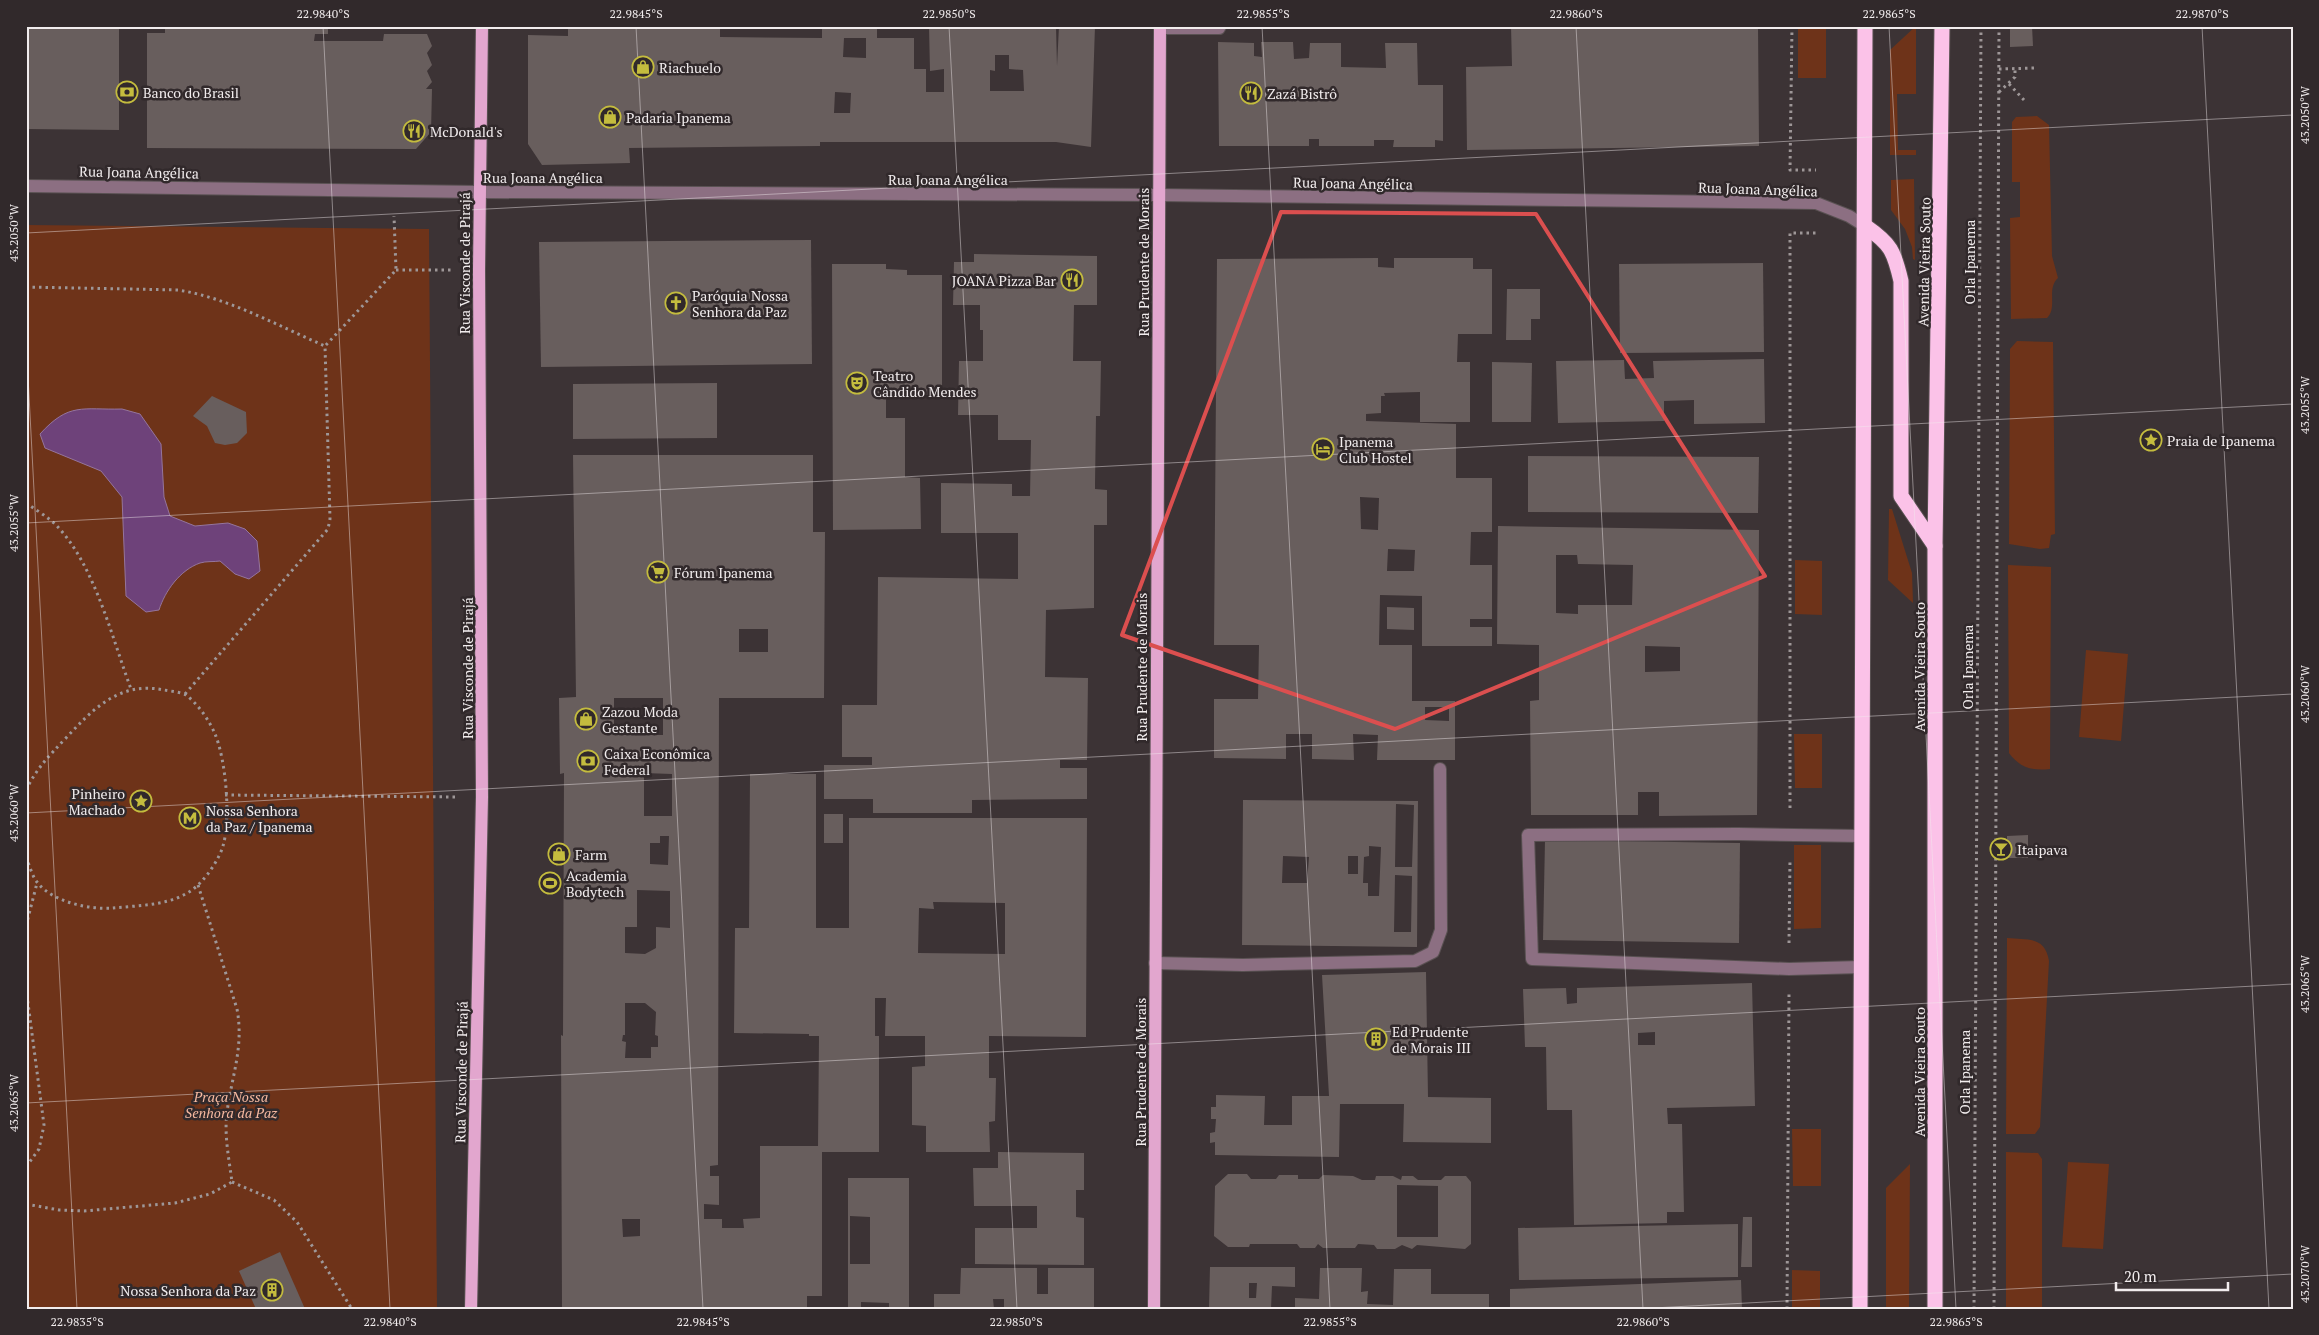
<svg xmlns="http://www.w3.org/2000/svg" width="2319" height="1335" viewBox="0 0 2319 1335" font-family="'PT Serif',serif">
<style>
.green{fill:#6e3319}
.water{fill:#6e427a;stroke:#95759c}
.building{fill:#685e5d;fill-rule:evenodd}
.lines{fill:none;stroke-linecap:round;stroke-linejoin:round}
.minor-casing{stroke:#595152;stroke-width:14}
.major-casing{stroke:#595152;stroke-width:14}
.highway-casing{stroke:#595152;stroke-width:17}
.path{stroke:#9e9798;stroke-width:3;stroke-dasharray:2.5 4;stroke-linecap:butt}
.minor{stroke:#8c6f82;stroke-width:12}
.major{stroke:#e2a6ce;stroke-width:12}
.highway{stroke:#fbc2e8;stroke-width:15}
.marked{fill:none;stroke:#db4f4f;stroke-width:4;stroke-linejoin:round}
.ticks{fill:none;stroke:#f1eced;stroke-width:1;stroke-opacity:0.45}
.labels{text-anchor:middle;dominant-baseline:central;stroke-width:5;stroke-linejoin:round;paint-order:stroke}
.poi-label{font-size:14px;fill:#f1eced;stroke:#31292b;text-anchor:start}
.street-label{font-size:14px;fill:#f1eced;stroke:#31292b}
.park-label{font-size:14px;font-style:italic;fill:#f6b9a0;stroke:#31292b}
.neatline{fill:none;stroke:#f1eced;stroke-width:2}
.ticks-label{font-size:12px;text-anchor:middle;fill:#f1eced}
</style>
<rect width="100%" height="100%" fill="#3c3335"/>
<!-- green -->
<g class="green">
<rect x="1798" y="26" width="28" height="52"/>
<polygon points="1916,26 1916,94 1897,94 1898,150 1916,150 1916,155 1890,155 1890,50"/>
<path d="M2037 116 2049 125 2052 256 2058 278C2046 289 2058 307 2047 318L2011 319 2010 218 2020 217V182H2012V122L2016 117Z"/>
<polygon points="1914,179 1915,260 1913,259 1912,247 1905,229 1891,210 1891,180"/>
<polygon points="26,225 429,229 437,1309 26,1309"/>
<polygon points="2017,341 2053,342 2055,534 2051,535 2049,548 2040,549 2009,544 2010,349"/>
<polygon points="1889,509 1892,509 1912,573 1913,603 1888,580"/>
<polygon points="1795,560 1822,561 1822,615 1795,614"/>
<path d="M2008 565 2051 567 2050 769C2032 771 2020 768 2009 753Z"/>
<polygon points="2086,650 2128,654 2121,741 2079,737"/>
<polygon points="1794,734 1822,734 1822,788 1795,788"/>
<polygon points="1794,845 1821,845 1821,928 1794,929"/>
<path d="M2007 938C2028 940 2045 936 2049 961L2040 1127 2035 1134H2006Z"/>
<polygon points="1792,1129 1821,1129 1821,1186 1793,1186"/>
<polygon points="2006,1152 2038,1153 2042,1159 2042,1309 2006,1309"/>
<polygon points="2068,1162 2109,1164 2103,1249 2062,1247"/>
<polygon points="1910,1164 1909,1309 1886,1309 1886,1188"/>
<polygon points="1792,1270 1820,1271 1820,1309 1792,1309"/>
</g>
<!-- water -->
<path class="water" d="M122 409 140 414 161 444 164 497 170 516 195 526 228 523 245 529 257 541 260 571 249 579 235 574 220 561C214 562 206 561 200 563 180 570 165 591 159 610L146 612 126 596 122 497 101 471 45 448 40 434C69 402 82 410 122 409Z"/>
<!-- building -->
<g class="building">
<polygon points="26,26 119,26 119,130 26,129"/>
<polygon points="165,26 328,26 328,34 315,34 314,41 383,41 384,34 427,34 432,46 427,53 432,65 427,71 432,82 426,89 432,89 431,132 416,149 147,148 147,33 165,33"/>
<path d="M568 26H720V37L822 38V26H877V38H914V69H926V92H944V69L930 71 929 26H1056L1057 66 1059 26H1095L1091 147 1056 142H820V146L629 148 630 163 542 165 528 144V35L568 36ZM844 38H866V58L843 57ZM995 55H1009V69L1023 70 1024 91H990V70L995 71ZM835 92 851 93 850 113H834Z"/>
<polygon points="1511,26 1758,26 1759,146 1467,150 1466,67 1512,66"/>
<polygon points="2010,26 2032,26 2033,46 2010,47"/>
<polygon points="1218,42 1254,43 1254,56 1262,57 1261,42 1293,42 1294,59 1309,58 1310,43 1341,43 1341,67 1386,68 1385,43 1417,43 1418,85 1443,85 1443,141 1435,140 1435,147 1393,147 1394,140 1374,140 1374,146 1319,146 1319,139 1309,139 1309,146 1219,146"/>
<polygon points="811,240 812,364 541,367 539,242"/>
<polygon points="974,254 1097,256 1097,305 1074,305 1073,361 1101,361 1100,416 1096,416 1095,484 1095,489 1107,490 1107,525 1094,525 1094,608 1046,610 1045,677 1088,678 1087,760 1060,760 1060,768 1087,768 1087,799 972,800 972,813 873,813 873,799 824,799 824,765 872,765 872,757 842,757 842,705 877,705 878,577 1018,579 1018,533 941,533 941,483 1012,484 1012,496 1030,496 1031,440 998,440 998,415 958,415 959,361 983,361 983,330 980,330 980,305 953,305 954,262 974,262"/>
<path d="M1378 258V267L1394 268V258H1473V269H1492V334H1458L1457 362H1470V422H1420V392L1384 393 1385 396H1381V413L1366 414V421L1456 424V478H1492V532H1471L1470 565H1492V619H1470V627H1492V646H1422V596L1380 595 1379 645H1412V701H1455V760H1377L1378 735 1353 734 1354 760 1312 759V734H1286V759L1214 758V699H1258L1259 645H1214L1217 259ZM1360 497 1379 498 1378 530 1361 529ZM1388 549 1415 550 1414 571H1387ZM1425 707H1449V721L1425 720Z"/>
<polygon points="1763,263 1764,352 1620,353 1619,264"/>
<polygon points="832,264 886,264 886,269 907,270 907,275 942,275 942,395 886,395 886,418 905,418 905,477 920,478 921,529 833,530"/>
<polygon points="1507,289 1540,289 1540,319 1531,319 1531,340 1506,340"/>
<polygon points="1764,359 1765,423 1694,424 1694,400 1664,401 1664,421 1558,423 1556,361 1624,360 1625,379 1654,378 1653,361"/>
<polygon points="1492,362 1532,363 1531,422 1492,422"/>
<polygon points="717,383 717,438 573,439 573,384"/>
<polygon points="212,396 246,412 247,433 237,443 225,445 215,443 207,426 193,416"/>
<path d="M573 455H813V532H825L824 698H719L718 1165 710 1166V1176H719V1205L704 1204V1219H722V1228H744L743 1219 760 1218V1146H818L819 1036H809V1034L734 1033 735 928H749L750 774H816V928H849V818H1087L1086 1037 989 1036V1078H996L995 1121 989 1122 990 1152H926V1126L912 1125V1067L925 1066V1036H885L886 998H875V1036H879V1152H822V1296H807V1309H562L561 1035 563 1036 564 773 560 774 559 698 576 697ZM739 629H768V652H739ZM614 698H663V735H614ZM644 773 672 774V816H644ZM660 836H669L668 865 650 864V843H660ZM637 890 670 891V928L656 927V948L645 954 625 953V927H637ZM933 902 1005 903V954L918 953 919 908 934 909ZM625 1003H645L656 1012 655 1035 658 1036V1047H651V1058H625L626 1042 622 1041 623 1035H625ZM622 1219H640V1236L623 1237Z"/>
<polygon points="1528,456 1759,457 1758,513 1528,512"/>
<path d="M1498 526 1759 530 1757 815 1659 816V792H1638V815H1531L1530 701 1539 700V645L1497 644ZM1556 555H1577L1578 564 1633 565 1632 605H1578V614L1556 613ZM1645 646 1680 647V671L1645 672Z"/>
<polygon points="1387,607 1414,608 1414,630 1387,629"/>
<path d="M1243 800 1418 801 1417 947 1242 945ZM1396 804 1414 805 1412 867H1395ZM1369 846 1381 847 1379 896H1368V883H1363L1364 857 1369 856ZM1283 856 1309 857 1307 883H1282ZM1348 856H1358V874H1348ZM1395 875 1412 876 1411 932H1394Z"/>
<rect x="824" y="814" width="19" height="29"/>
<polygon points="2028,835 2028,858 2007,858 2007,836"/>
<polygon points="1545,840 1740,843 1739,943 1543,940"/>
<polygon points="1426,972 1428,1097 1491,1098 1491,1143 1403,1142 1404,1104 1340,1104 1339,1157 1215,1155 1215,1142 1210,1143 1210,1133 1215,1132 1216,1119 1211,1119 1211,1107 1216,1107 1216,1095 1265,1096 1264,1125 1292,1125 1292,1096 1329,1096 1322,975"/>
<path d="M1752 983 1755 1106 1667 1108 1668 1124H1682L1684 1212H1667V1223L1574 1225 1572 1110H1547L1546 1047H1525L1523 989 1566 988 1567 1004 1577 1003V988ZM1655 1032V1045H1638V1033Z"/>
<polygon points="998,1152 1084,1153 1084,1190 1076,1190 1076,1217 1084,1218 1084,1265 975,1264 975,1228 1037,1228 1037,1206 974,1206 973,1168 998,1168"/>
<path d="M1228 1174H1247L1251 1179H1276L1279 1175H1298V1179H1319L1323 1175 1353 1176 1362 1180H1375L1376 1176H1393L1401 1180 1402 1176H1413L1418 1180H1441L1445 1176H1466L1471 1182V1244L1465 1249 1417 1245 1412 1249 1402 1245 1395 1249H1377L1374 1245 1358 1244 1355 1248H1323L1318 1244 1315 1248H1300L1297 1244H1250L1249 1247H1228L1214 1236 1215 1186ZM1397 1185 1438 1186V1237H1397Z"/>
<path d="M848 1178H909V1309H889V1303L861 1302V1309H848ZM850 1216 870 1217V1264H850Z"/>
<polygon points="1743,1217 1752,1217 1752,1267 1741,1267"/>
<polygon points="1738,1224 1738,1277 1519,1280 1518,1228"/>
<polygon points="280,1252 305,1309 256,1309 239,1271"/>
<path d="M1210 1267H1295V1287L1272 1286 1271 1309H1209ZM1249 1283H1257L1256 1298H1249Z"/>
<polygon points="961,1268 1037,1268 1037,1294 1048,1294 1048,1268 1094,1268 1094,1309 1004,1309 1004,1299 993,1299 994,1309 934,1309 934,1294 960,1294"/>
<polygon points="1320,1268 1362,1268 1361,1292 1368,1291 1367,1304 1393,1305 1394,1269 1431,1269 1431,1294 1489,1294 1489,1309 1295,1309 1295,1298 1319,1299"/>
<polygon points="1741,1280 1742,1309 1510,1309 1510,1289"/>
</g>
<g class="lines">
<!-- minor casing -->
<g class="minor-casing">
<g id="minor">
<polyline points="1160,28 1219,28 1220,26"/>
<polyline points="26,186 480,192 1159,195 1816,203 1849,216 1865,226"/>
<polyline points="1155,963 1243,965 1415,961 1433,952 1441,930 1440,769"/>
<polyline points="1861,967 1789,969 1532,959 1528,835 1738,834 1862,836"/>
</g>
</g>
<!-- major casing -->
<g class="major-casing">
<g id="major">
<polyline points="471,1309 482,797 479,270 482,26"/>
<polyline points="1154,1309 1160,26"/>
</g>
</g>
<!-- highway casing -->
<g class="highway-casing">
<g id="highway">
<path d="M1865 226C1891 244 1894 251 1901 281V496L1935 546"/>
<polyline points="1860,1309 1865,26"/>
<polyline points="1935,1309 1935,546 1942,26"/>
</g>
</g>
<!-- path -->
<g class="path">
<polyline points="1792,26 1790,170 1816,170"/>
<polyline points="1999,69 2036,68"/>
<polyline points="2009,84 2024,100"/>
<polyline points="1999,92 2015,77 2015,69"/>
<polyline points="396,270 453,270"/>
<path d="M26 287 178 290C229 298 278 326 325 346"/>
<path d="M26 503C36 510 48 517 57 526 95 566 112 638 131 689"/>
<polyline points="185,694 328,529 330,519 325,346 396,270 394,216"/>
<path d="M26 790C37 768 48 757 65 739 93 709 119 681 164 690 170 691 180 692 186 695 198 704 209 720 215 734 226 760 231 819 223 846 219 859 209 874 199 884 177 906 142 905 113 908 90 910 52 902 37 882 32 876 30 866 26 858"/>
<polyline points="225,795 457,797"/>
<polyline points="1790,808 1790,233 1816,233"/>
<path d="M198 885 237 1009C244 1047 232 1075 227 1112 224 1135 229 1159 232 1182"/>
<polyline points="26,926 37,883"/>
<polyline points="1789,943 1790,859"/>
<polyline points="26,988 44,1125 39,1149 26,1167"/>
<polyline points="232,1182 274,1200 297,1222 352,1309"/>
<polyline points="26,1204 59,1210 84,1211 175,1203 210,1194 232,1182"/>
<polyline points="1787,1309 1789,994"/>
<polyline points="1974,1309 1981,26"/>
<polyline points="1994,1309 1999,26"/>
</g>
<!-- minor -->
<use href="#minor" class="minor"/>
<!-- major -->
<use href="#major" class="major"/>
<!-- highway -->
<use href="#highway" class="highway"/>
</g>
<!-- marked area -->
<path class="marked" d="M1281 212 1536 214 1765 576 1395 729 1122 635Z"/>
<!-- ticks -->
<path class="ticks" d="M323 26 390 1309M636 26 703 1309M949 26 1017 1309M1262 26 1330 1309M1576 26 1643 1309M1889 26 1956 1309M2202 26 2269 1309M26 233 2293 115M26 338 77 1309M26 523 2293 404M26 813 2293 694M26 1103 2293 984M1634 1309 2293 1274"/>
<!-- icons -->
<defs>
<g id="shop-ring" transform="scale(1.125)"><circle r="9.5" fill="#31292b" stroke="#c4bc3e" stroke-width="1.5"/><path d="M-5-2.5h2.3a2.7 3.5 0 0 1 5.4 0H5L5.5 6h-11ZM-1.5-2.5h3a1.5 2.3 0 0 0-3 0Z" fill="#c4bc3e"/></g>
<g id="bank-ring" transform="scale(1.125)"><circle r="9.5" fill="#31292b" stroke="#c4bc3e" stroke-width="1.5"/><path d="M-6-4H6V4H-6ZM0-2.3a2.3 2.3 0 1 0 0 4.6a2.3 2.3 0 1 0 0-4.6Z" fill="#c4bc3e"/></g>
<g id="restaurant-ring" transform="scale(1.125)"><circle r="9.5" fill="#31292b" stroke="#c4bc3e" stroke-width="1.5"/><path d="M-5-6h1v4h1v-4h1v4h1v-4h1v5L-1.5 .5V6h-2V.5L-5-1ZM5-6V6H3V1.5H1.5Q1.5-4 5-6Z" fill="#c4bc3e"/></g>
<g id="church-ring" transform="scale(1.125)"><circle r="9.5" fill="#31292b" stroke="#c4bc3e" stroke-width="1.5"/><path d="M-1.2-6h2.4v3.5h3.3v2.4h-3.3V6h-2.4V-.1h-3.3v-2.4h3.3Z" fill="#c4bc3e"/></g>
<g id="theatre-ring" transform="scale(1.125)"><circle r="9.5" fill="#31292b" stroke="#c4bc3e" stroke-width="1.5"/><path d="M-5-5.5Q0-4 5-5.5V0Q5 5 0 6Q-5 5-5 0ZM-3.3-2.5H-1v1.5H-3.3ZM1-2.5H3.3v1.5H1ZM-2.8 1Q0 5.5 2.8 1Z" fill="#c4bc3e"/></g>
<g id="sight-ring" transform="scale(1.125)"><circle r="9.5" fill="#31292b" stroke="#c4bc3e" stroke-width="1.5"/><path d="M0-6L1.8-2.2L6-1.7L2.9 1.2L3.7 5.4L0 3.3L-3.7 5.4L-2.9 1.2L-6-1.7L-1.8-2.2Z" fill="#c4bc3e"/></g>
<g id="hotel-ring" transform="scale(1.125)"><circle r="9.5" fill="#31292b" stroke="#c4bc3e" stroke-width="1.5"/><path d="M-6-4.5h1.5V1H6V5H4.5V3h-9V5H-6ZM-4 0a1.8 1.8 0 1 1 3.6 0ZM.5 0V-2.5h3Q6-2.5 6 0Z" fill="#c4bc3e"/></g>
<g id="supermarket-ring" transform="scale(1.125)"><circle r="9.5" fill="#31292b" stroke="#c4bc3e" stroke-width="1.5"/><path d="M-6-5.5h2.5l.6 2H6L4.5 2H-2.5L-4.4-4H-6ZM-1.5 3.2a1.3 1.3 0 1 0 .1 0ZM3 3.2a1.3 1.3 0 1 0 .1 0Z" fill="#c4bc3e"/></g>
<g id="metro-ring" transform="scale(1.125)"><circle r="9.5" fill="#31292b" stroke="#c4bc3e" stroke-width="1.5"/><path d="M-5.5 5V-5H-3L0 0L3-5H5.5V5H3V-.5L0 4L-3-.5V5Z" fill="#c4bc3e"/></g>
<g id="bar-ring" transform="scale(1.125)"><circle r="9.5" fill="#31292b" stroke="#c4bc3e" stroke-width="1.5"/><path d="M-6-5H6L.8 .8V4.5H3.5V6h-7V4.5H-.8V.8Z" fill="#c4bc3e"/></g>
<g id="stadium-ring" transform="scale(1.125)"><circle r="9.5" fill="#31292b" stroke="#c4bc3e" stroke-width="1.5"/><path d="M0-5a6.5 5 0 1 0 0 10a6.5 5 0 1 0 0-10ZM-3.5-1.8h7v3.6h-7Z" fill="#c4bc3e"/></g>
<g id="building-ring" transform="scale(1.125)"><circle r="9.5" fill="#31292b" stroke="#c4bc3e" stroke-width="1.5"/><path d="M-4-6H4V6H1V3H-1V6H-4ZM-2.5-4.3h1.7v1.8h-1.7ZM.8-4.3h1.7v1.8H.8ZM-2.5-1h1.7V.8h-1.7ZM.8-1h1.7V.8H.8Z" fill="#c4bc3e"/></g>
</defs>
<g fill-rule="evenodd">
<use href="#shop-ring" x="643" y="67"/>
<use href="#bank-ring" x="127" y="92"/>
<use href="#restaurant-ring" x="1251" y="93"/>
<use href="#shop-ring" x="610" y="117"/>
<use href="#restaurant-ring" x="414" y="131"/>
<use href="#restaurant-ring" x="1072" y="280"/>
<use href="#church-ring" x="676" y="303"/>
<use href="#theatre-ring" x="857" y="383"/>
<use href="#sight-ring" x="2151" y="440"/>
<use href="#hotel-ring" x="1323" y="449"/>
<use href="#supermarket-ring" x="658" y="572"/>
<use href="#shop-ring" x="586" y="719"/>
<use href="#bank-ring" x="588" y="761"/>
<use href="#sight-ring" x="141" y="801"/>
<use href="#metro-ring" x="190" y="818"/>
<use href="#bar-ring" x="2001" y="849"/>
<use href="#shop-ring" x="559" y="854"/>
<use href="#stadium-ring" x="550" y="883"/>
<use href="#building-ring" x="1376" y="1039"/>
<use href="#building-ring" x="272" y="1290"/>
</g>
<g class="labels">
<!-- poi labels -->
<g class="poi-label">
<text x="659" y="67">Riachuelo</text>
<text x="143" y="92">Banco do Brasil</text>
<text x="1267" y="93">Zazá Bistrô</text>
<text x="626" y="117">Padaria Ipanema</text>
<text x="430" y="131">McDonald's</text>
<text x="1056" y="280" text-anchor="end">JOANA Pizza Bar</text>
<text x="692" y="295">Paróquia Nossa<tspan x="692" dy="16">Senhora da Paz</tspan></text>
<text x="873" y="375">Teatro<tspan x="873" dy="16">Cândido Mendes</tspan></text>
<text x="2167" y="440">Praia de Ipanema</text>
<text x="1339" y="441">Ipanema<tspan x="1339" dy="16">Club Hostel</tspan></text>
<text x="674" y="572">Fórum Ipanema</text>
<text x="602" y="711">Zazou Moda<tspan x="602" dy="16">Gestante</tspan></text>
<text x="604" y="753">Caixa Econômica<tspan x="604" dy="16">Federal</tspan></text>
<text x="125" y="793" text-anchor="end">Pinheiro<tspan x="125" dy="16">Machado</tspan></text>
<text x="206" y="810">Nossa Senhora<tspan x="206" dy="16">da Paz / Ipanema</tspan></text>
<text x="2017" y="849">Itaipava</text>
<text x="575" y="854">Farm</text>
<text x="566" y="875">Academia<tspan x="566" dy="16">Bodytech</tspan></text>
<text x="1392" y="1031">Ed Prudente<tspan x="1392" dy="16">de Morais III</tspan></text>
<text x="256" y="1290" text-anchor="end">Nossa Senhora da Paz</text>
</g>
<!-- street labels -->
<g class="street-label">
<text transform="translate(139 172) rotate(1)">Rua Joana Angélica</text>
<text x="543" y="177">Rua Joana Angélica</text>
<text x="948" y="179">Rua Joana Angélica</text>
<text transform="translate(1353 183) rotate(1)">Rua Joana Angélica</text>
<text transform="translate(1758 189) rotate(2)">Rua Joana Angélica</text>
<text transform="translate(1143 262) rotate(-90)">Rua Prudente de Morais</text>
<text transform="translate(1924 262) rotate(-89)">Avenida Vieira Souto</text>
<text transform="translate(1969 262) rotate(-90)">Orla Ipanema</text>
<text transform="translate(464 263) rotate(-90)">Rua Visconde de Pirajá</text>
<text transform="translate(1141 667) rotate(-90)">Rua Prudente de Morais</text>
<text transform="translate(1919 667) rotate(-90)">Avenida Vieira Souto</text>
<text transform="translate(1967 667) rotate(-90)">Orla Ipanema</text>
<text transform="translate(467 668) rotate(-90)">Rua Visconde de Pirajá</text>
<text transform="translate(461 1072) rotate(-89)">Rua Visconde de Pirajá</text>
<text transform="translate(1140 1072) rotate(-90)">Rua Prudente de Morais</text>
<text transform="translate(1919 1072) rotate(-90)">Avenida Vieira Souto</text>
<text transform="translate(1964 1072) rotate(-90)">Orla Ipanema</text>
</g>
<!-- park labels -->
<g class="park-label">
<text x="231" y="1096">Praça Nossa<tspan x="231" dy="16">Senhora da Paz</tspan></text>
</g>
</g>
<!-- border -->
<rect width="2319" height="1335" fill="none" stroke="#31292b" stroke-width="55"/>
<!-- scale -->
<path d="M2116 1282v8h112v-8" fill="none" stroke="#f1eced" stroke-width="2.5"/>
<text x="2124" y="1282" font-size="15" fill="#f1eced" stroke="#31292b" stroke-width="4" paint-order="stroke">20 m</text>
<rect x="28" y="28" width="2264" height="1280" class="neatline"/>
<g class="ticks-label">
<text x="323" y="18">22.9840°S</text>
<text x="636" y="18">22.9845°S</text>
<text x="949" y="18">22.9850°S</text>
<text x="1263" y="18">22.9855°S</text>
<text x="1576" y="18">22.9860°S</text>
<text x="1889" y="18">22.9865°S</text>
<text x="2202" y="18">22.9870°S</text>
<text transform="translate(2305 115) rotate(-90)" y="4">43.2050°W</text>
<text transform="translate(14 233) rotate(-90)" y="4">43.2050°W</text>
<text transform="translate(2305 405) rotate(-90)" y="4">43.2055°W</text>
<text transform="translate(14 523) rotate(-90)" y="4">43.2055°W</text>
<text transform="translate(2305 694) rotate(-90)" y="4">43.2060°W</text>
<text transform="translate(14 813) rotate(-90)" y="4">43.2060°W</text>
<text transform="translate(2305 984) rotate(-90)" y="4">43.2065°W</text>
<text transform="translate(14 1103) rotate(-90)" y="4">43.2065°W</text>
<text transform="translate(2305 1274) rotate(-90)" y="4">43.2070°W</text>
<text x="77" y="1326">22.9835°S</text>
<text x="390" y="1326">22.9840°S</text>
<text x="703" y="1326">22.9845°S</text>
<text x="1016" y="1326">22.9850°S</text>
<text x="1330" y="1326">22.9855°S</text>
<text x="1643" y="1326">22.9860°S</text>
<text x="1956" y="1326">22.9865°S</text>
</g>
</svg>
